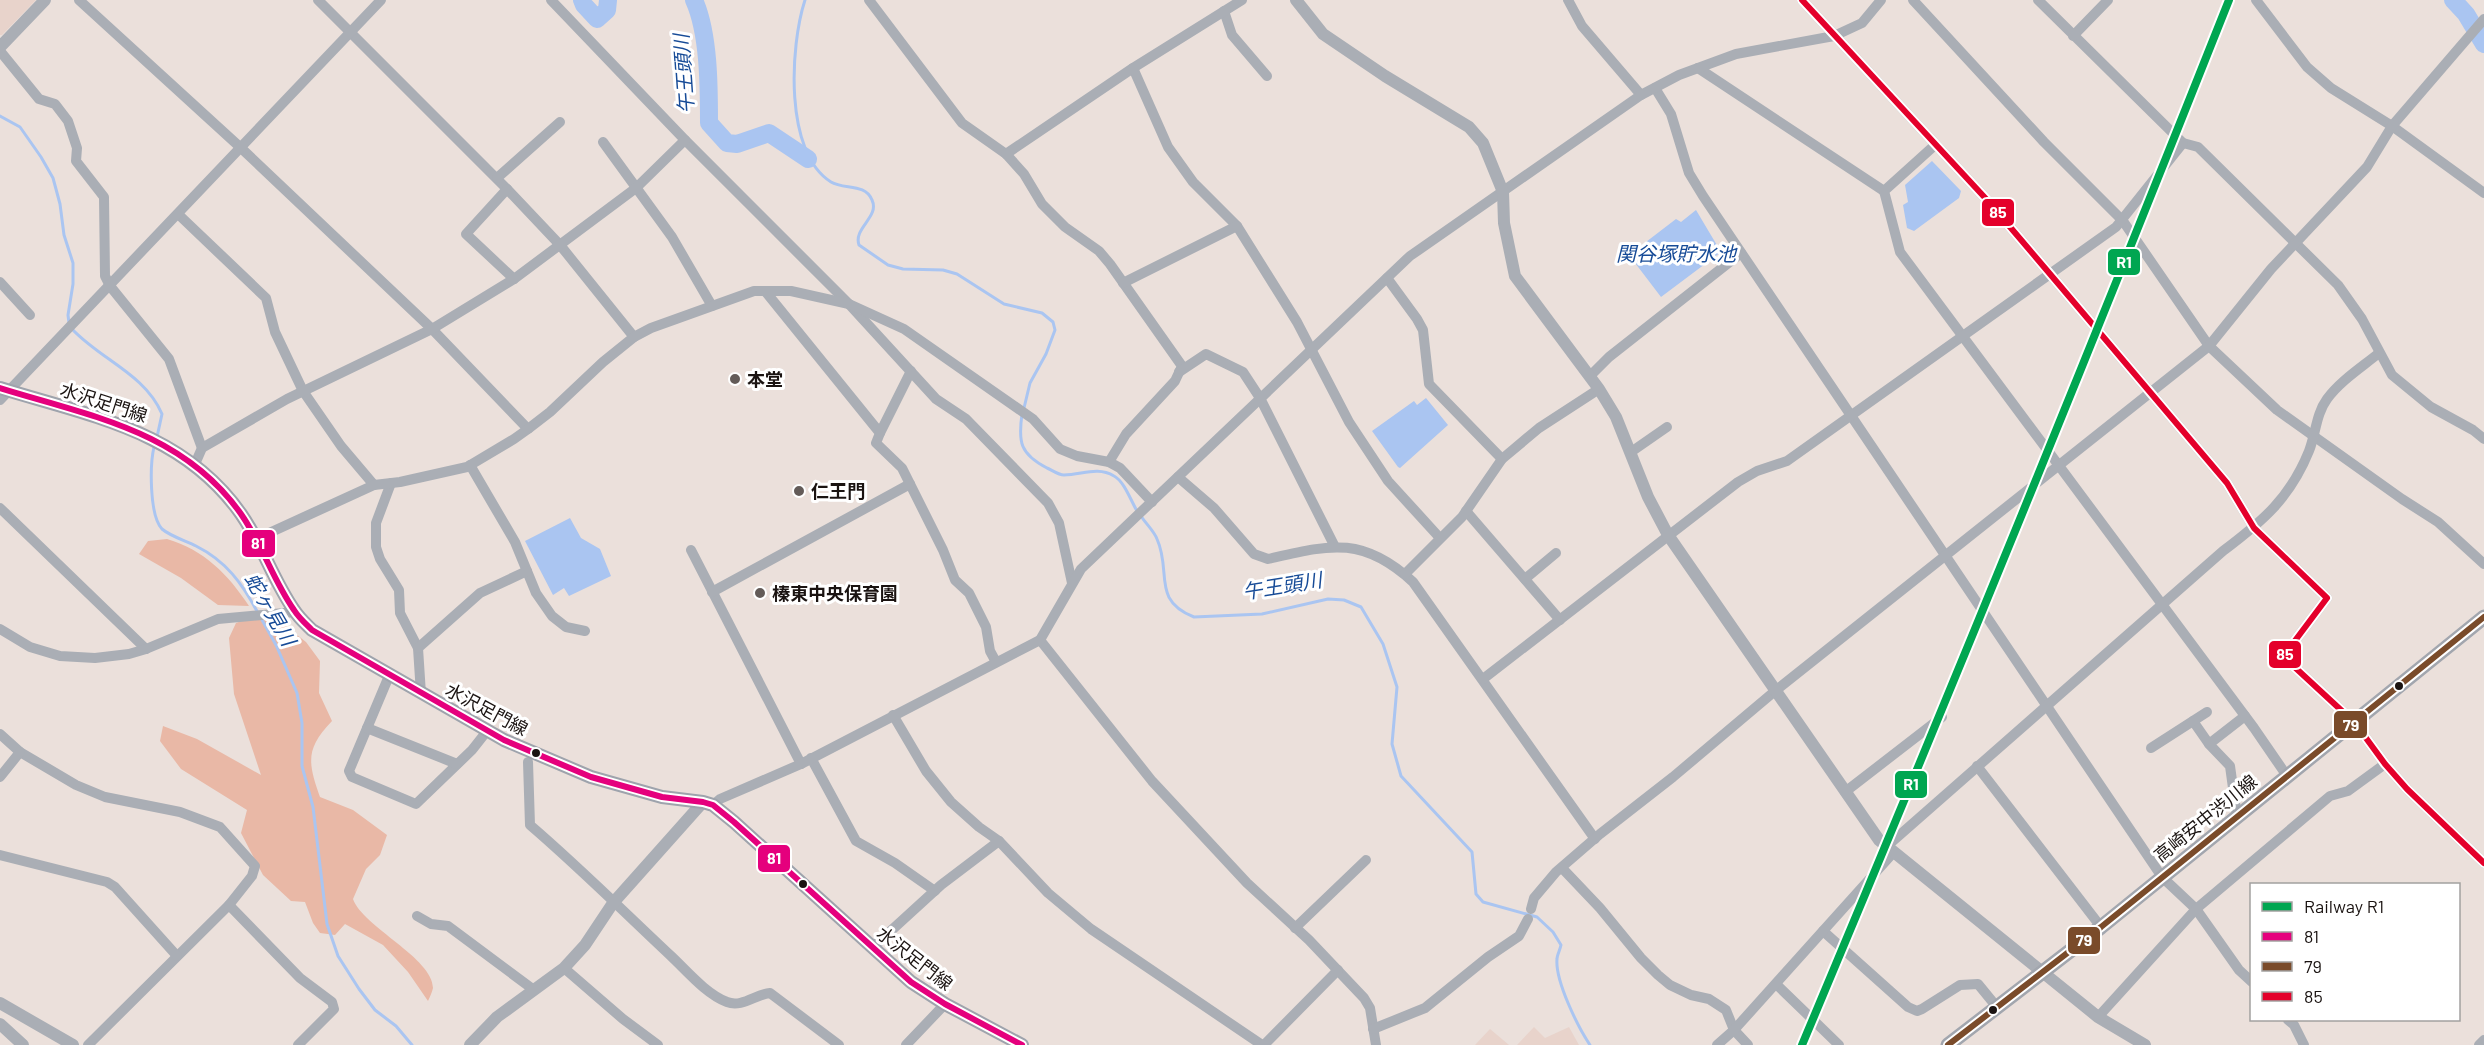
<svg xmlns="http://www.w3.org/2000/svg" width="2484" height="1045" viewBox="0 0 2484 1045" font-family="Barlow,'Noto Sans JP',sans-serif">
<style>
.built{fill:#e8d3cb}
.forest{fill:#e9b8a6}
.water{fill:#aac5f1}
.lines{fill:none;stroke-linecap:round;stroke-linejoin:round}
.stream{stroke:#aac5f1;stroke-width:3}
.river{stroke:#aac5f1;stroke-width:18}
.minor{stroke:#aaaeb5;stroke-width:10}
.tertiary{stroke:#aaaeb5;stroke-width:12}
.secondary{stroke:#9ea3ac;stroke-width:14}
.primary{stroke:#a2a6ae;stroke-width:15}
.bus-1-casing{stroke:#fff;stroke-width:10}
.bus-2-casing{stroke:#fff;stroke-width:10}
.bus-3-casing{stroke:#fff;stroke-width:10}
.bus-1{stroke:#e5007d;stroke-width:6}
.bus-2{stroke:#7a4b2a;stroke-width:6}
.bus-3{stroke:#e4002b;stroke-width:6}
.rail-1-casing{stroke:#fff;stroke-width:12}
.rail-1{stroke:#00a651;stroke-width:8}
.poi-dot{fill:#635b58;stroke:#fff;stroke-width:2}
.bus-dot{fill:#1a1311;stroke:#fff;stroke-width:2}
.labels{text-anchor:middle;dominant-baseline:central;stroke-width:6;stroke-linejoin:round;paint-order:stroke}
.poi-label{font-size:18px;font-weight:bold;fill:#1a1311;stroke:#fff;text-anchor:start}
.street-label{font-size:18px;fill:#1a1311;stroke:#fff}
.water-label{font-size:20px;font-style:italic;fill:#174b97;stroke:#fff}
.line-badge{stroke:#fff;stroke-width:2}
.badge-label{font-size:16px;text-anchor:middle;font-weight:bold;fill:#fff}
</style>
<rect width="100%" height="100%" fill="#ebe0db"/>
<!-- built -->
<g class="built">
<polygon points="0,0 36,0 2,35 0,35"/>
<polygon points="1534,1027 1545,1038 1569,1027 1579,1045 1517,1045"/>
<polygon points="1490,1029 1509,1045 1475,1045"/>
</g>
<!-- forest -->
<g class="forest">
<path d="M167 539C204 550 228 574 249 606L218 605 181 578 139 554 148 541Z"/>
<path d="M269 618 282 623 306 642 320 661 319 693 332 721C305 749 308 763 320 797L353 810 387 835 380 855 366 869 353 899C363 927 433 958 433 988 432 992 430 997 428 1001L408 972 383 945 345 924 335 935 320 933 313 923 305 902 291 901 263 875 241 833 247 810 181 769 160 741 163 726 197 739 261 775 234 694 229 638 236 623 247 619Z"/>
</g>
<!-- water -->
<g class="water">
<polygon points="1932,161 1961,191 1959,198 1914,231 1907,228 1903,205 1908,202 1905,185"/>
<polygon points="1696,210 1721,252 1661,297 1629,255 1676,219 1681,222"/>
<polygon points="1426,398 1448,425 1400,468 1398,467 1372,431 1414,401 1417,405"/>
<polygon points="570,518 581,538 600,549 611,576 569,596 564,588 553,595 525,541"/>
</g>
<g class="lines">
<!-- stream -->
<g class="stream">
<path d="M805 0C790 46 784 153 831 182 844 190 865 183 872 200 880 217 853 228 859 245L888 265 903 269 943 270 957 274 1004 304 1042 313 1053 322 1055 330 1046 354 1030 383 1024 408"/>
<polyline points="0,116 20,127 41,157 53,178 60,204 64,235 73,263 73,284 68,315 69,323"/>
<path d="M72 329C101 360 145 374 162 414L157 437"/>
<path d="M1022 414C1018 442 1020 454 1047 468 1052 470 1058 475 1064 475 1082 475 1097 466 1114 476 1124 481 1131 501 1137 511"/>
<path d="M154 447C150 464 149 515 162 529 170 536 186 541 196 546 226 561 242 583 258 613"/>
<path d="M1141 516C1146 524 1154 531 1157 539 1172 572 1151 600 1194 617L1262 614 1328 599 1344 600 1361 607 1383 644 1397 687 1392 744 1401 776 1472 852 1476 894 1483 902 1537 917 1553 932 1561 945C1560 950 1557 955 1557 959 1555 981 1578 1027 1590 1045"/>
<polyline points="261,618 276,645 297,693 302,723 302,766 313,807 327,924 338,956 359,989 375,1010 396,1026 412,1045"/>
</g>
<!-- river -->
<g class="river">
<polyline points="582,0 584,5 597,19 607,10 608,0"/>
<path d="M694 0C709 33 709 87 709 123L727 143 737 144 769 133 808 159"/>
<polyline points="2453,0 2466,14 2484,44"/>
</g>
<!-- minor -->
<g class="minor">
<polyline points="79,0 241,148 432,329 528,429"/>
<polyline points="318,0 507,189 560,245 634,337"/>
<polyline points="551,0 685,140 849,304 936,399 966,419 1048,503 1059,523 1072,583"/>
<polyline points="869,0 962,123 1006,154 1024,174 1042,204 1065,227 1099,251 1110,264 1182,366 1175,381 1126,434 1109,462"/>
<polyline points="1568,0 1582,26 1641,95"/>
<polyline points="1802,0 1988,201 2050,274 2227,483 2254,528 2327,598 2285,654 2288,661 2355,723 2385,764 2407,789 2484,863"/>
<polyline points="1913,0 2044,142 2123,221 2209,346 2277,410 2402,499 2438,522 2484,564"/>
<polyline points="2038,0 2183,143 2198,147 2338,285 2362,319 2392,375 2431,407 2473,430 2484,439"/>
<polyline points="2256,0 2307,67 2331,88 2392,126 2484,193"/>
<polyline points="1224,11 1232,35 1267,76"/>
<polyline points="2073,36 2108,0"/>
<polyline points="0,51 39,99 55,104 68,121 77,148 76,161 104,197 105,276 110,286 169,359 202,448"/>
<polyline points="1133,68 1168,147 1193,182 1237,226 1297,322 1349,422 1388,481 1439,537"/>
<polyline points="1698,68 1884,191"/>
<polyline points="1655,88 1671,114 1689,173 1703,196 2162,877 2196,909 2239,970 2252,982"/>
<polyline points="603,142 672,237 712,306"/>
<polyline points="1935,145 1884,191 1900,252 2254,728 2287,776"/>
<polyline points="1006,154 1133,68 1242,0"/>
<polyline points="497,178 560,122"/>
<polyline points="507,189 466,234 514,279"/>
<polyline points="179,215 266,298 275,332 303,391 341,446 374,485"/>
<polyline points="1387,278 1417,319 1423,330 1429,384 1502,459"/>
<polyline points="0,282 30,315"/>
<polyline points="1123,283 1237,226"/>
<polyline points="765,291 880,433 876,443 902,468 943,550 955,580 969,593 986,627 990,651 996,662"/>
<polyline points="1179,372 1206,354 1243,372 1260,398 1334,545"/>
<polyline points="1590,376 1609,357 1741,253"/>
<polyline points="0,400 381,0"/>
<polyline points="880,433 911,371"/>
<polyline points="1631,452 1667,427"/>
<polyline points="195,464 202,448 287,399 432,329 514,279 636,188 685,140"/>
<polyline points="470,465 515,542 536,593 552,616 566,627 585,631"/>
<path d="M1178 477 1214 508 1254 554 1268 559C1329 545 1362 535 1413 582L1595 839"/>
<polyline points="391,483 376,523 376,547 380,559 399,590 400,613 418,648 421,694"/>
<polyline points="0,508 146,649"/>
<polyline points="1466,511 1560,620"/>
<polyline points="256,539 374,485 400,482 467,467 514,439 528,429 550,412 603,362 634,337 651,328 754,291 791,291 849,304 904,329 1033,419 1060,449 1077,456 1109,462 1120,468 1152,502"/>
<polyline points="691,550 801,764"/>
<polyline points="1405,574 1462,517 1502,459 1539,428 1599,389"/>
<polyline points="1525,579 1556,553"/>
<polyline points="712,592 910,484"/>
<polyline points="0,629 30,647 60,656 95,658 129,654 146,649 218,619 295,612"/>
<polyline points="1040,640 1152,781 1247,883 1309,940 1364,998 1370,1008 1376,1045"/>
<polyline points="418,648 480,593 527,571"/>
<polyline points="389,676 349,771 352,777 416,804 472,750 487,731"/>
<polyline points="1483,679 1738,482 1757,471 1787,461 2116,227 2183,143"/>
<polyline points="893,715 926,771 951,802 979,827 999,841 1048,893 1091,929 1262,1045"/>
<polyline points="2193,721 2209,744"/>
<polyline points="367,728 457,764"/>
<polyline points="0,734 20,752 76,785 105,797 180,812 220,827 255,866 252,876 229,905 88,1045"/>
<polyline points="2151,748 2207,712"/>
<polyline points="811,758 856,841 895,863 935,891"/>
<path d="M528 762 530 825C579 867 624 912 671 956 687 971 706 994 727 1002 742 1008 756 994 770 993L839 1045"/>
<polyline points="1977,766 2101,927"/>
<polyline points="0,777 20,752"/>
<polyline points="1845,792 1942,717"/>
<polyline points="713,805 720,799 801,764 1040,640 1081,569 1410,256 1641,95 1679,75 1736,54 1834,36 1862,23 1881,0"/>
<polyline points="2237,817 2230,766 2209,744 2245,716"/>
<path d="M1886 847 2223 551C2263 521 2290 498 2309 451 2316 433 2316 414 2327 399 2340 381 2362 367 2379 353"/>
<polyline points="0,855 107,882 115,887 177,956"/>
<polyline points="1562,868 1600,908 1641,958 1658,975 1670,985 1691,995 1709,999 1726,1010 1734,1030 1748,1045"/>
<polyline points="229,905 300,978 332,1002 334,1009 298,1045"/>
<polyline points="1531,909 1534,898 1556,872 1600,834 1673,777 1775,691 2209,346 2271,269 2367,167 2392,126 2484,19"/>
<polyline points="417,916 431,924 448,926 534,990"/>
<polyline points="1295,928 1366,860"/>
<polyline points="1823,931 1908,1007 1917,1011 1922,1009 1960,985 1978,984 1996,1006"/>
<polyline points="872,948 941,885 999,841"/>
<polyline points="564,968 623,1019 658,1045"/>
<polyline points="1776,984 1839,1045"/>
<polyline points="2098,1017 2196,909 2330,796 2348,791 2385,764"/>
<polyline points="2288,1020 2294,1025 2304,1045"/>
<polyline points="1373,1029 1425,1008 1488,957 1519,936 1528,919"/>
<polyline points="906,1045 945,1004"/>
<polyline points="1264,1045 1338,970"/>
<polyline points="1717,1045 1734,1030 1893,853"/>
<polyline points="2479,1045 2484,1040"/>
</g>
<!-- tertiary -->
<g class="tertiary">
<polyline points="1296,0 1323,34 1385,76 1469,127 1483,143 1503,192 1504,223 1515,276 1599,389 1616,417 1648,497 1668,535 1879,840 2098,1017 2145,1045"/>
<polyline points="0,47 45,0"/>
<polyline points="0,1003 73,1045"/>
<polyline points="0,1024 23,1045"/>
<polyline points="470,1045 497,1017 564,968 585,945 613,903 703,802"/>
</g>
<!-- secondary -->
<path class="secondary" d="M0 388C90 416 183 431 241 514 262 544 273 580 294 610 299 618 306 624 312 630L504 740 591 777 662 797 703 802 713 805 734 822 911 982 945 1004 1022 1045"/>
<!-- primary -->
<polyline class="primary" points="1948,1045 2101,927 2484,617"/>
<!-- bus-1 casing -->
<g class="bus-1-casing">
<path id="bus-1" d="M0 388C90 416 183 431 241 514 262 544 273 580 294 610 299 618 306 624 312 630L504 740 591 777 662 797 703 802 713 805 734 822 911 982 945 1004 1022 1045"/>
</g>
<!-- bus-2 casing -->
<g class="bus-2-casing">
<polyline id="bus-2" points="1948,1045 2101,927 2484,617"/>
</g>
<!-- bus-3 casing -->
<g class="bus-3-casing">
<polyline id="bus-3" points="1802,0 1988,201 2050,274 2227,483 2254,528 2327,598 2285,654 2288,661 2355,723 2385,764 2407,789 2484,863"/>
</g>
<!-- bus-1 -->
<use href="#bus-1" class="bus-1"/>
<!-- bus-2 -->
<use href="#bus-2" class="bus-2"/>
<!-- bus-3 -->
<use href="#bus-3" class="bus-3"/>
<!-- rail-1 casing -->
<g class="rail-1-casing">
<path id="rail-1" d="M1802 1045C1948 698 2090 350 2229 0"/>
</g>
<!-- rail-1 -->
<use href="#rail-1" class="rail-1"/>
</g>
<!-- markers -->
<g class="poi-dot">
<circle cx="735" cy="379" r="6"/>
<circle cx="799" cy="491" r="6"/>
<circle cx="760" cy="593" r="6"/>
</g>
<g class="bus-dot">
<circle cx="2399" cy="686" r="5"/>
<circle cx="536" cy="753" r="5"/>
<circle cx="803" cy="884" r="5"/>
<circle cx="1993" cy="1010" r="5"/>
</g>
<g class="labels">
<!-- poi labels -->
<g class="poi-label">
<text x="747" y="379">本堂</text>
<text x="811" y="491">仁王門</text>
<text x="772" y="593">榛東中央保育園</text>
</g>
<!-- street labels -->
<g class="street-label">
<text transform="translate(104 402) rotate(18)">水沢足門線</text>
<text transform="translate(487 709) rotate(28)">水沢足門線</text>
<text transform="translate(2205 818) rotate(-39)">高崎安中渋川線</text>
<text transform="translate(915 958) rotate(38)">水沢足門線</text>
</g>
<!-- water labels -->
<g class="water-label">
<text transform="translate(683 74) rotate(-94)">午王頭川</text>
<text x="1676" y="253">関谷塚貯水池</text>
<text transform="translate(1282 585) rotate(-9)">午王頭川</text>
<text transform="translate(271 609) rotate(60)">蛇ヶ見川</text>
</g>
</g>
<g class="line-badge">
<rect x="1981" y="198" width="34" height="29" rx="6" fill="#e4002b"/>
<rect x="2107" y="248" width="34" height="28" rx="6" fill="#00a651"/>
<rect x="241" y="529" width="35" height="29" rx="6" fill="#e5007d"/>
<rect x="2268" y="640" width="34" height="29" rx="6" fill="#e4002b"/>
<rect x="2333" y="710" width="35" height="29" rx="6" fill="#7a4b2a"/>
<rect x="1894" y="770" width="34" height="29" rx="6" fill="#00a651"/>
<rect x="757" y="844" width="34" height="29" rx="6" fill="#e5007d"/>
<rect x="2067" y="926" width="34" height="29" rx="6" fill="#7a4b2a"/>
</g>
<g class="badge-label">
<text x="1998" y="218">85</text>
<text x="2124" y="268">R1</text>
<text x="258" y="549">81</text>
<text x="2285" y="660">85</text>
<text x="2351" y="731">79</text>
<text x="1911" y="790">R1</text>
<text x="774" y="864">81</text>
<text x="2084" y="946">79</text>
</g>
<!-- legend -->
<rect x="2250" y="883" width="210" height="138" fill="#ffffff" stroke="#a3a1a0" stroke-width="1.5"/>
<rect x="2262" y="902" width="30" height="9" fill="#00a651" stroke="#a3a1a0" stroke-width="1.5"/>
<text x="2304" y="913" font-size="18" fill="#1a1311">Railway R1</text>
<rect x="2262" y="932" width="30" height="9" fill="#e5007d" stroke="#a3a1a0" stroke-width="1.5"/>
<text x="2304" y="943" font-size="18" fill="#1a1311">81</text>
<rect x="2262" y="962" width="30" height="9" fill="#7a4b2a" stroke="#a3a1a0" stroke-width="1.5"/>
<text x="2304" y="973" font-size="18" fill="#1a1311">79</text>
<rect x="2262" y="992" width="30" height="9" fill="#e4002b" stroke="#a3a1a0" stroke-width="1.5"/>
<text x="2304" y="1003" font-size="18" fill="#1a1311">85</text>
</svg>
